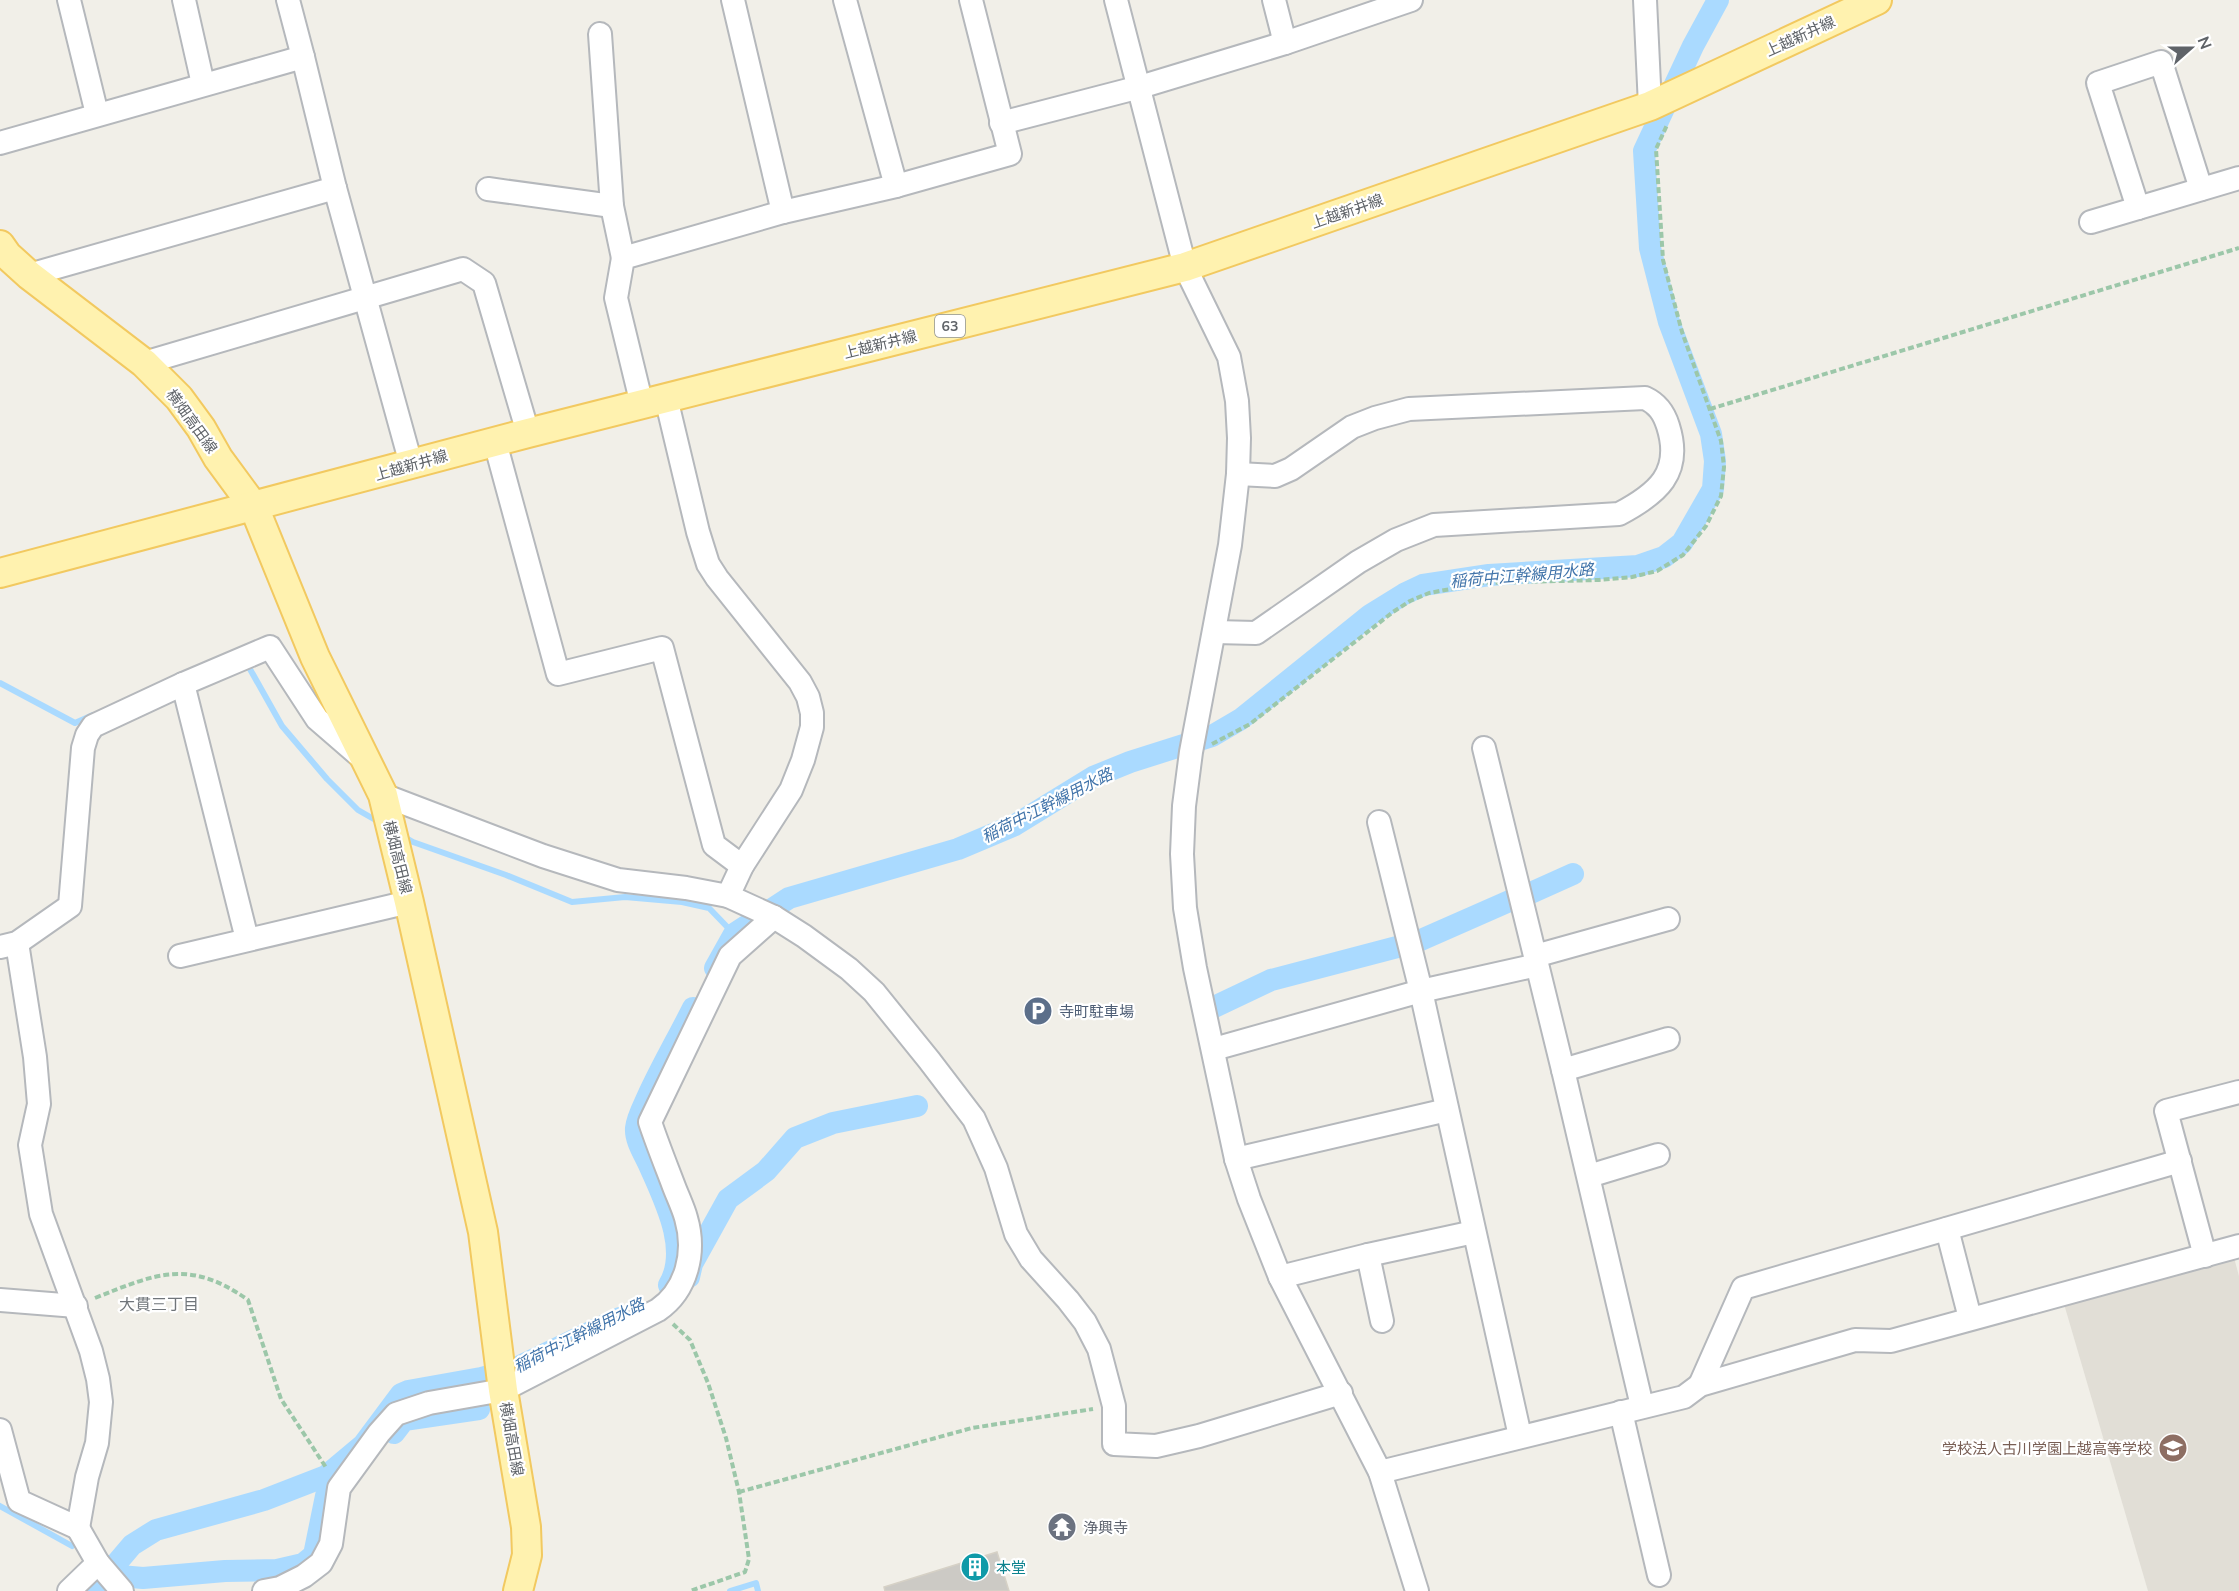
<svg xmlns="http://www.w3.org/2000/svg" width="2239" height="1591" viewBox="0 0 2239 1591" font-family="Mulish,'Noto Sans JP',sans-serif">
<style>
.education{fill:#e1ded6}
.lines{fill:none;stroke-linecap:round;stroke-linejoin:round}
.stream{stroke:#aadaff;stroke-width:6}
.canal{stroke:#aadaff;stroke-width:22}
.building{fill:#cccac5;stroke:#d6d1c6;stroke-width:1.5}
.minor-casing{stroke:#b5b8bc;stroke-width:26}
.major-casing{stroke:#f2c960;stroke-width:32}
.path{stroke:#9cc7a9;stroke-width:4;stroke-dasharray:6 3;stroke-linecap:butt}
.minor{stroke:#fff;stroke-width:22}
.major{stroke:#fff2af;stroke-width:28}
.labels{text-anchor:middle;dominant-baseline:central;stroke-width:4.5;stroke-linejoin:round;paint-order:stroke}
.shield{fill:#fff;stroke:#8f9295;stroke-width:1.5}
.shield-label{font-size:14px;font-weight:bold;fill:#5f6368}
.street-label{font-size:15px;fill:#5f6368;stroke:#fff}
.service-label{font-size:15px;fill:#4e5e75;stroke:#fff;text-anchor:start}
.education-label{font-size:15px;fill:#785e54;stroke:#fff;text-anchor:end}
.worship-label{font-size:15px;fill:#5b616d;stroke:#fff;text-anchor:start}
.culture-label{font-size:15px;fill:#0d838f;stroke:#fff;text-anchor:start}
.water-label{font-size:16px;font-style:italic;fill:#4174aa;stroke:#fff}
.neighbourhood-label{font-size:16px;fill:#70757a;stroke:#fff}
</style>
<rect width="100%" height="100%" fill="#f1efe8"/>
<!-- education -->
<polygon class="education" points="2233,1254 2239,1276 2239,1591 2148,1591 2064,1304"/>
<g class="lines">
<!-- stream -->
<g class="stream">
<polyline points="246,662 282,726 327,779 358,810 379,822"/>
<polyline points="0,683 75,723 93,715"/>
<polyline points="401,835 413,842 506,875 572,902 625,897 682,902 709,908 734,934"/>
<polyline points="0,1506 72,1546"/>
<polyline points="730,1591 756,1583 758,1591"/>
</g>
<!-- canal -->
<g class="canal">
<polyline points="1524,896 1573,874"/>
<polyline points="1414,943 1514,899"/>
<polyline points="715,968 734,934 789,898 958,849 1015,825 1093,777 1130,762 1212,736 1241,719 1370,615 1404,594 1423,585 1489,575 1638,566 1664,557 1682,543 1713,489 1715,461 1711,434 1669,322 1650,248 1644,151 1693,46 1718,0"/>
<polyline points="1212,1008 1271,980 1401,946"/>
<polyline points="689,1277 692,1264 728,1199 766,1171 795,1138 833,1123 917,1106"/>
<path d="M669 1285C690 1250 665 1201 650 1167 645 1155 635 1141 636 1128 637 1118 643 1107 647 1098 661 1067 678 1038 693 1008"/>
<polyline points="394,1433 404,1420 479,1409"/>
<polyline points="120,1576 143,1578 225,1571 277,1570 303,1564 314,1555 326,1496"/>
<polyline points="97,1591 98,1585 132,1545 156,1530 264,1500 326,1476 363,1445 401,1394 408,1391 481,1378 514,1369 620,1318"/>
</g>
</g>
<!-- building -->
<polygon class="building" points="997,1552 1009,1591 885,1591 884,1587"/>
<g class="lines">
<!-- minor casing -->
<g class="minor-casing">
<g id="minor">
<polyline points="69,0 97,114"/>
<polyline points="184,0 203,84"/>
<polyline points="288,0 303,57"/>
<polyline points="733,0 783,212"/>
<polyline points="845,0 896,186"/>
<polyline points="1116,0 1185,267 1229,357 1237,401 1239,438 1238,474 1230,545 1191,752 1184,806 1182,854 1185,908 1195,968 1236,1159 1249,1199 1280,1277 1380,1472 1417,1591"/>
<polyline points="1274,0 1285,43"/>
<polyline points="1645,0 1650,106"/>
<polyline points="600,34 612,206 623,258"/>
<polyline points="1001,123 1140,87 1285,43 1411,0"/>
<polyline points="0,143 303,57 335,188 411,464"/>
<polyline points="488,189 612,206"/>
<polyline points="2138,208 2098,83 2161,62 2201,189"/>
<polyline points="2091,222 2239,178"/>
<polyline points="29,275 335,188"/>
<polyline points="144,363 463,269 484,283 528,433"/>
<polyline points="666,398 698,532 708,564 717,578 800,682 808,697 812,713 812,727 803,760 791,790 742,866 728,896"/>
<polyline points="642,405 616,298 623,258 783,212 896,186 1010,154 971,0"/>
<polyline points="495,442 558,674 662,648 714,845 742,866"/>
<path d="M1215 632 1256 633 1358 562 1396 540 1434 525 1619 514C1657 494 1683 473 1668 426 1664 413 1658 404 1645 398L1409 409 1375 418 1352 427 1291 469 1275 476 1238 474"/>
<polyline points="183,684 247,939"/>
<polyline points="1484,748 1563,1070 1642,1406"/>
<polyline points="383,795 543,856 618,880 686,888 728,896 774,917 804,936 849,969 874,992 929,1060 974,1119 996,1168 1016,1234 1031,1259 1068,1300 1085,1322 1099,1349 1114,1406 1114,1444 1156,1446 1199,1436 1341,1393"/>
<polyline points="1379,822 1421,991 1520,1436"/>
<polyline points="0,947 17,943 70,906 83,748 87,735 93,726 183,684 270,647 317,719 361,757"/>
<polyline points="180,956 409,902"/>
<polyline points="1535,956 1668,919"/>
<polyline points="1214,1049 1421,991 1537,965"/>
<polyline points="1563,1070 1668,1039"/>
<polyline points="1236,1159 1447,1110"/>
<polyline points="1589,1176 1658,1155"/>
<polyline points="1947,1229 1970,1318"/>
<polyline points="1368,1255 1382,1321"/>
<polyline points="2205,1256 2166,1111 2239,1092"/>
<polyline points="1280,1277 1368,1255 1474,1232"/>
<polyline points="0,1300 76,1306"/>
<polyline points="1700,1385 1743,1288 2180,1161"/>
<polyline points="1621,1412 1659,1575"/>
<polyline points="0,1430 19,1501 78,1528 87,1477 97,1443 101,1402 98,1379 91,1351 41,1214 30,1145 39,1104 35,1057 17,943"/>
<polyline points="1380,1472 1684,1397 1700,1385 1855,1340 1891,1341 2239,1246"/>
<polyline points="98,1563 122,1591"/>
<polyline points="69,1591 98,1563 78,1528"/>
<path d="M264 1591 280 1588 304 1576 321 1563 331 1544 339 1488 379 1433 396 1414 429 1403 503 1390 658 1310C687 1290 696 1252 686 1218 683 1207 677 1195 673 1184 665 1163 657 1143 650 1122L730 956 774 917"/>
</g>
</g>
<!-- major casing -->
<g class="major-casing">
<g id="major">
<polyline points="0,245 7,255 29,275 144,363 179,398 201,428 218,458 254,507 315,657 383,795 409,902 483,1232 503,1390 526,1527 527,1555 518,1591"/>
<polyline points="0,573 528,433 1185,267 1650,106 1877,0"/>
</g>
</g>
<!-- path -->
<g class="path">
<polyline points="1710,409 2239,248"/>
<polyline points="1212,744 1250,724 1393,612 1410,601 1429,593 1483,583 1599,580 1632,577 1657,571 1683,555 1706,526 1721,496 1724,467 1721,441 1682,332 1663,260 1656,149 1667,125"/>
<path d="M95 1298C155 1274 189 1258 248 1300L281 1399 327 1469"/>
<polyline points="673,1324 690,1340 708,1383 726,1438 739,1492 749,1559 745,1572 690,1591"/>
<polyline points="739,1492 972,1428 1093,1409"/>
</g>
<!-- minor -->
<use href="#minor" class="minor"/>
<!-- major -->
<use href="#major" class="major"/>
</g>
<!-- icons -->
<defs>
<g id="parking-disc" transform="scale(1.5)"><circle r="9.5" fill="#5c6f8a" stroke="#fff"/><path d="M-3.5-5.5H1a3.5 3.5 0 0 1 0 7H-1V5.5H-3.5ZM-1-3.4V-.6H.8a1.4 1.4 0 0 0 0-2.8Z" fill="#fff"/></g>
<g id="school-disc" transform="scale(1.5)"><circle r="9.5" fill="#8d6e63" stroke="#fff"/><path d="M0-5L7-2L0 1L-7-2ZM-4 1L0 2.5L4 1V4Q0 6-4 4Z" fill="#fff"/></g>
<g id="temple-disc" transform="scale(1.5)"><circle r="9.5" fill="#6b7280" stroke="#fff"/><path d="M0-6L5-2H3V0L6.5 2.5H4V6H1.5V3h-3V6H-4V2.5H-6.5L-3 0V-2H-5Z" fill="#fff"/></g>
<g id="building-disc" transform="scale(1.5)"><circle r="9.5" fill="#0f9aa8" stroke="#fff"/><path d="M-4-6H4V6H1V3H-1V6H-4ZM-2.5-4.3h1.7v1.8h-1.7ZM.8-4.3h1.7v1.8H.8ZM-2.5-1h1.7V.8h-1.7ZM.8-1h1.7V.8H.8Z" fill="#fff"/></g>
</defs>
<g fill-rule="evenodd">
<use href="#parking-disc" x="1038" y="1011"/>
<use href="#school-disc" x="2173" y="1448"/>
<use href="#temple-disc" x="1062" y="1527"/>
<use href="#building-disc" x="975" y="1567"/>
</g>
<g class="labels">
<!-- shield labels -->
<rect class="shield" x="935" y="315" width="30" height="22" rx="4.5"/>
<g class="shield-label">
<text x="950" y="326">63</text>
</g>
<!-- street labels -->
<g class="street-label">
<text transform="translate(1800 36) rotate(-25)">上越新井線</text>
<text transform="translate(1347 211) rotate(-19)">上越新井線</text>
<text transform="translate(880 344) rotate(-14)">上越新井線</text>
<text transform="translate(192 421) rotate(54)">横畑高田線</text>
<text transform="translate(411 465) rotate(-16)">上越新井線</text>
<text transform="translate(398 857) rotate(76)">横畑高田線</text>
<text transform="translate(512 1439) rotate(80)">横畑高田線</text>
</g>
<!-- service labels -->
<g class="service-label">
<text x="1059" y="1011">寺町駐車場</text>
</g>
<!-- education labels -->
<g class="education-label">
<text x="2152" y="1448">学校法人古川学園上越高等学校</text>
</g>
<!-- worship labels -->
<g class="worship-label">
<text x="1083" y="1527">浄興寺</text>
</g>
<!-- culture labels -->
<g class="culture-label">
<text x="996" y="1567">本堂</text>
</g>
<!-- water labels -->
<g class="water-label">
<text transform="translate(1522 575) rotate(-5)">稲荷中江幹線用水路</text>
<text transform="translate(1047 805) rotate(-27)">稲荷中江幹線用水路</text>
<text transform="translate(579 1335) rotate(-27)">稲荷中江幹線用水路</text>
</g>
<!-- neighbourhood labels -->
<g class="neighbourhood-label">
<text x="159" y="1304">大貫三丁目</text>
</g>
</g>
<!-- north arrow -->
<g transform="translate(2191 48) rotate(69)" stroke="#ffffff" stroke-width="4.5" paint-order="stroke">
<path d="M0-4.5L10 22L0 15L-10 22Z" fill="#5f6368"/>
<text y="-9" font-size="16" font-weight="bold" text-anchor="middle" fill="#5f6368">N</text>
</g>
</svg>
